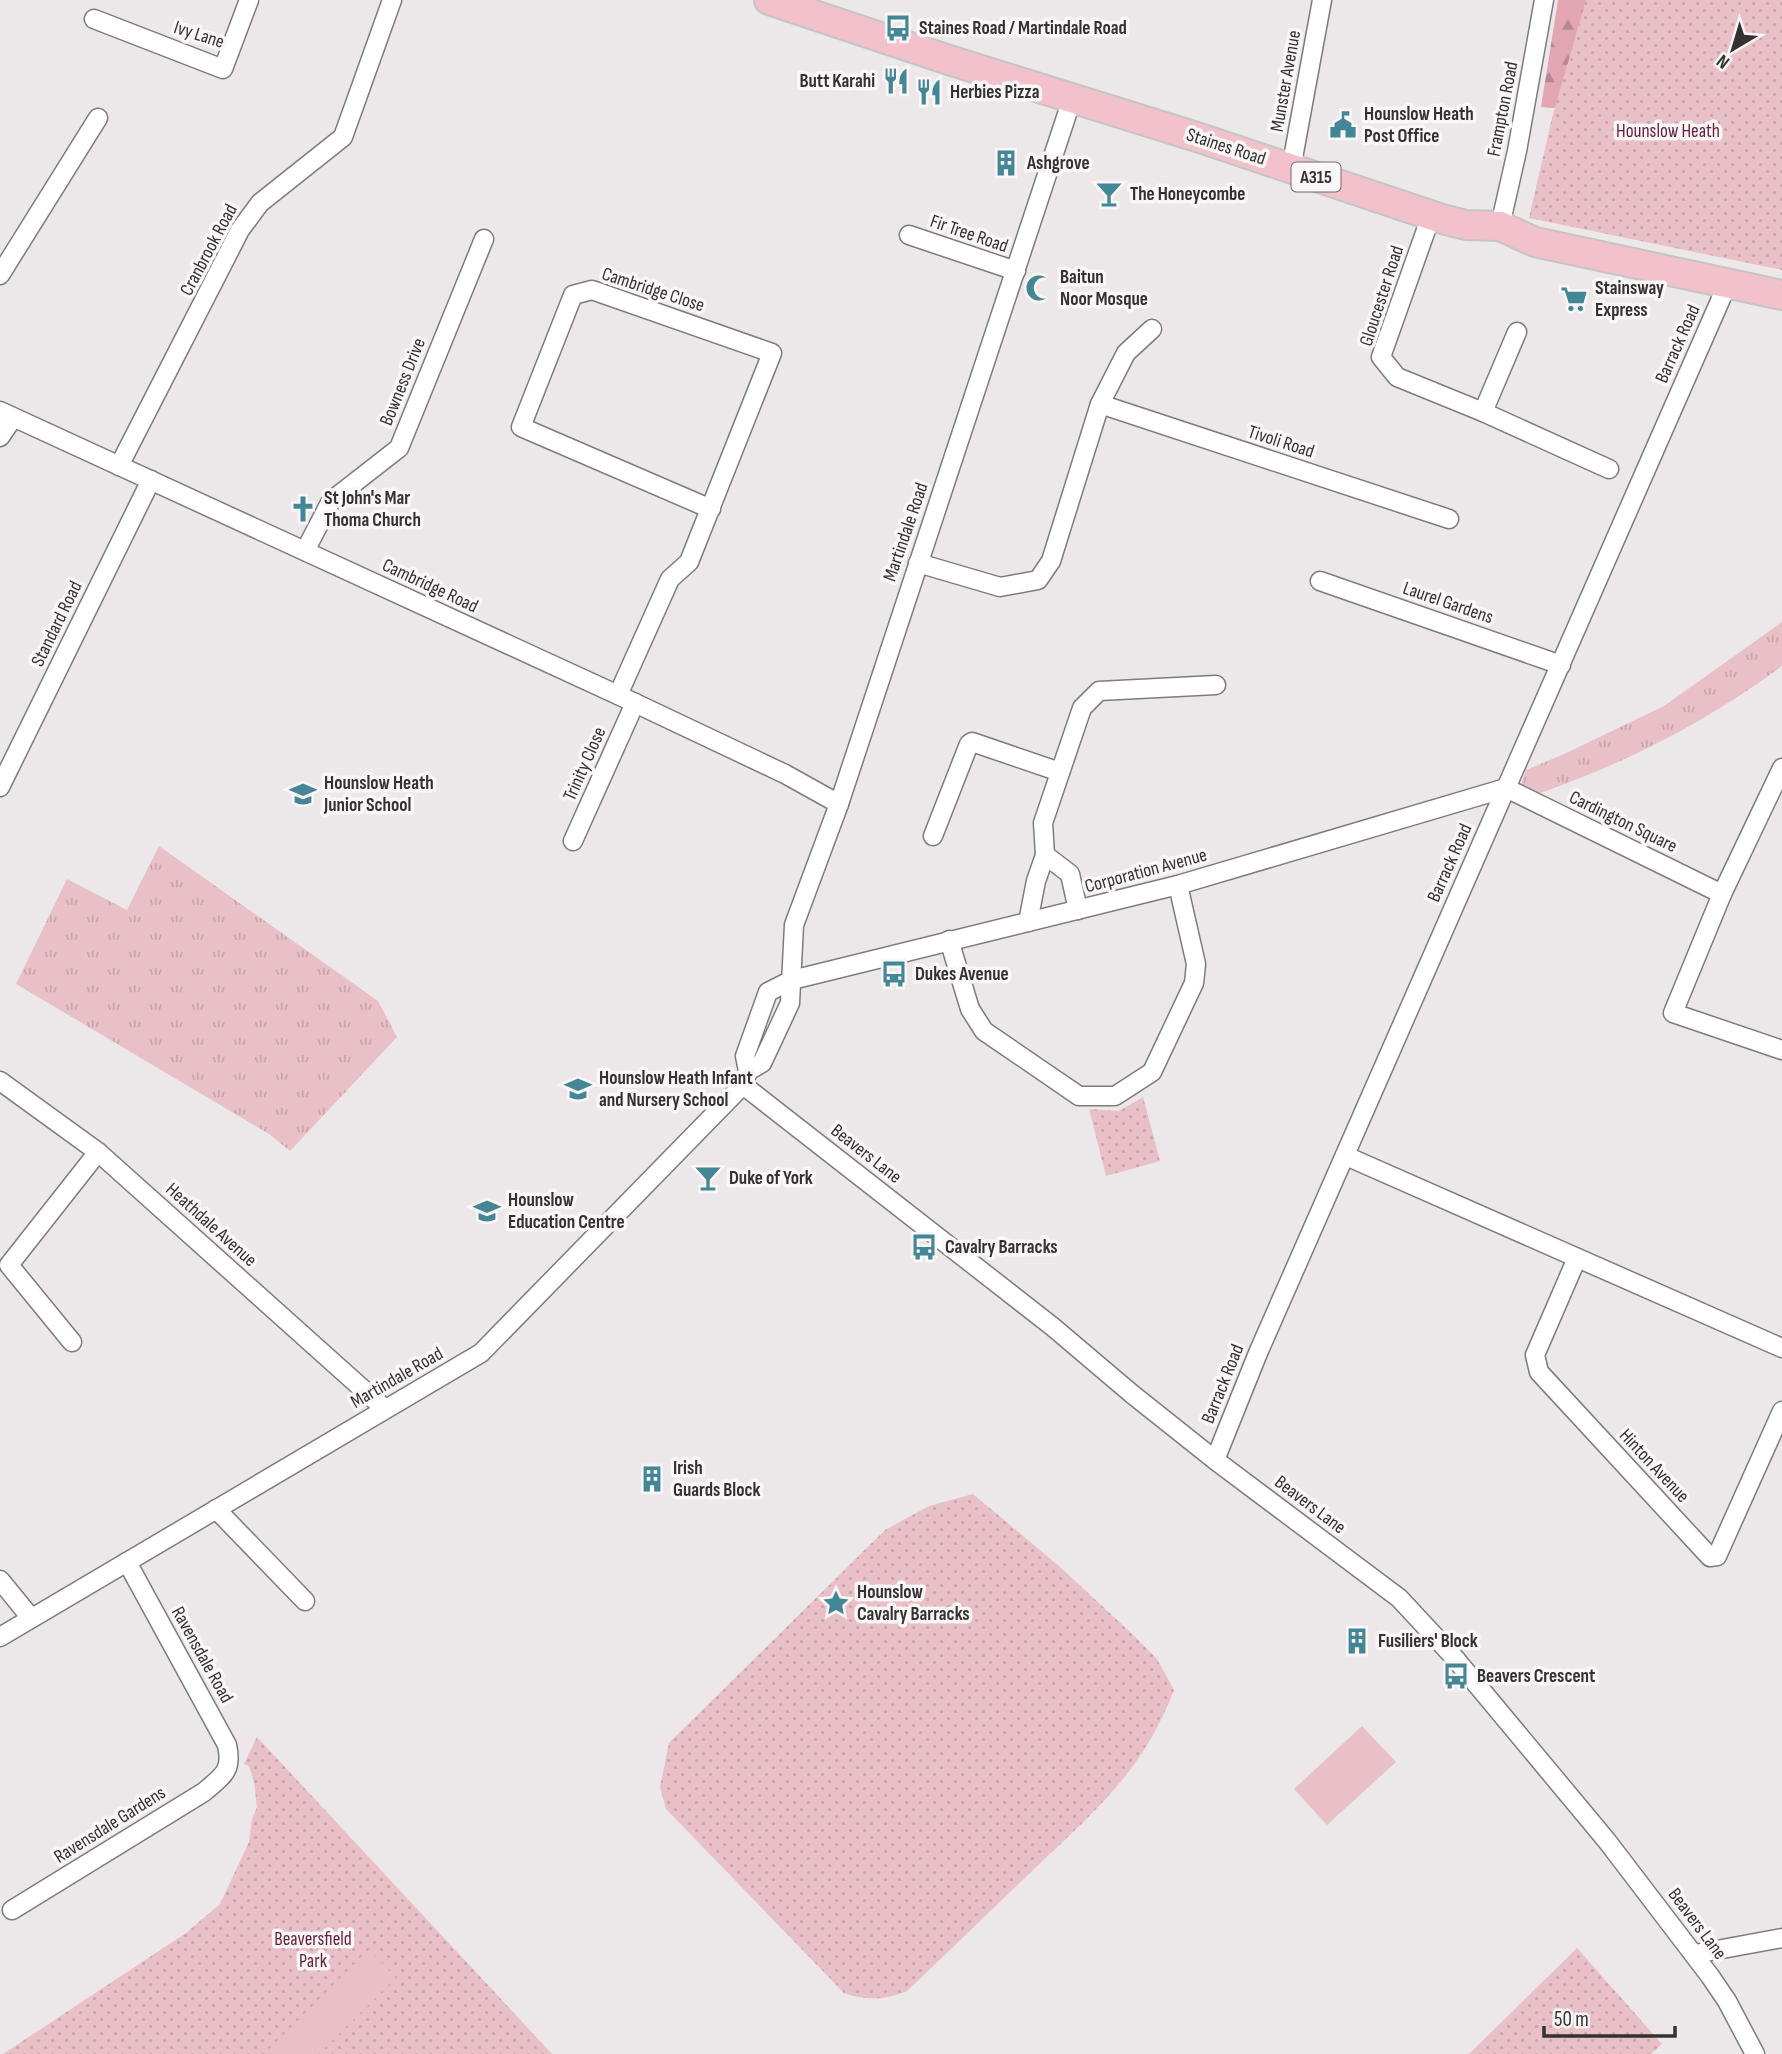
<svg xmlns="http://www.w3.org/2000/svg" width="1782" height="2054" viewBox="0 0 1782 2054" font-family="'Sofia Sans Condensed',sans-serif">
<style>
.grass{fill:url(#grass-tufts)}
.forest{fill:url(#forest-firs)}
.park{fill:url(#park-dots)}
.pitch{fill:#e9c0c7}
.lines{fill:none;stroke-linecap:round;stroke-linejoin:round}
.minor-casing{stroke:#7f7b7c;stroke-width:21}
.primary-casing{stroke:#c6c5c5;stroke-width:32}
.minor{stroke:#fff;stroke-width:18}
.primary{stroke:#f3c1cb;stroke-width:28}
.labels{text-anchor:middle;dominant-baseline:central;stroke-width:7;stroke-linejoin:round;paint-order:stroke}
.shield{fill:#faf5f6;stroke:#6f6c6c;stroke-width:2}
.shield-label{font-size:18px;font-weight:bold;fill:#333131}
.poi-label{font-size:19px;font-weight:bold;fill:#333131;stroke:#faf5f6;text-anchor:start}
.street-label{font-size:19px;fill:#333131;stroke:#faf5f6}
.park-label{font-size:19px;fill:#641d33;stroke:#faf5f6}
</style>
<defs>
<pattern id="grass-tufts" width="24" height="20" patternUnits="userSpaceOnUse" patternTransform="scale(1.75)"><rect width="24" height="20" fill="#e9c0c7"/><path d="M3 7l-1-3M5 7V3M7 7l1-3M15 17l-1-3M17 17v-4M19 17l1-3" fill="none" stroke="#c8a5ab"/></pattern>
<pattern id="forest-firs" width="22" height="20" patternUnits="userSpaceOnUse" patternTransform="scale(1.75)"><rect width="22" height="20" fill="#e2a6b2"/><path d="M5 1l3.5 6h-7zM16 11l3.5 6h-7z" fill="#b88891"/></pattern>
<pattern id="park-dots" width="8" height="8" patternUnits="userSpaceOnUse" patternTransform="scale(1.75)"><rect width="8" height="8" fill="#e9c0c7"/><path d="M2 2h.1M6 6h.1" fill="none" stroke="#c8a5ab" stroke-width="1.8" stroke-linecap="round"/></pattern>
</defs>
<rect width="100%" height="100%" fill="#ece8e9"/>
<!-- grass -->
<g class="grass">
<path d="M1782 622V666C1701 726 1613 770 1516 801L1526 770 1562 755 1664 706Z"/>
<polygon points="159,846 378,1001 397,1037 290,1151 269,1134 16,984 67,879 127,910"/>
</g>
<!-- forest -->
<polygon class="forest" points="1558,0 1624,0 1592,111 1541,107"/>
<!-- park -->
<g class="park">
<polygon points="1586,0 1782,0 1782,270 1529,218 1552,118"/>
<polygon points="1143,1097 1160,1161 1106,1176 1089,1109 1119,1111"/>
<path d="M973 1494 1059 1566 1129 1631 1157 1659 1174 1690C1143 1771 1095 1811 1034 1869 992 1910 950 1950 907 1991 886 2000 866 2001 844 1993L666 1809 660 1787 669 1743 885 1530 929 1506Z"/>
<polygon points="257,1737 552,2054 3,2054 186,1933 220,1904 249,1842 252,1819 257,1807 254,1782 249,1766 244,1764"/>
<polygon points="1577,1948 1662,2044 1651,2054 1469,2054"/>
</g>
<!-- pitch -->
<g class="pitch">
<polygon points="1362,1726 1396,1762 1327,1825 1294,1789"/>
<polygon points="369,1949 396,1978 319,2054 264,2054"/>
</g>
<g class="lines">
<!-- minor casing -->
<g class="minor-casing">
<g id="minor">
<polyline points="94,19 223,69 249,0"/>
<polyline points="1291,169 1322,0"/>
<polyline points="1431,216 1381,357 1397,377 1483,412 1609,469"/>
<polyline points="1500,226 1517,151 1544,0"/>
<polyline points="909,235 1016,271"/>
<polyline points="0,275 98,118"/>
<polyline points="1100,404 1449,519"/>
<polyline points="0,411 618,695 785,774 839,804"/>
<polyline points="1483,412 1517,332"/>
<polyline points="0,437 13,418"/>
<polyline points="119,466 240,230 260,203 343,137 392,0"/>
<polyline points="305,551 331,501 399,448 484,239"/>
<polyline points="918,563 1000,587 1038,580 1051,561 1100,404 1126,353 1152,329"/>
<polyline points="1320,581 1561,665"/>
<polyline points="618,695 670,579 689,562 772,353 592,290 573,295 521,427 711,509"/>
<polyline points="0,787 151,480"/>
<polyline points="1506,788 1722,894 1782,768"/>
<polyline points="933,836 969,744 972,742 1060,772"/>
<polyline points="573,841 635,703"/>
<polyline points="1722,894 1673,1013 1782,1050"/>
<polyline points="1078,910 1070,874 1045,855 1043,823 1082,708 1099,691 1216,685"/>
<polyline points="1028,922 1036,881 1045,855"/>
<polyline points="949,940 970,1009 984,1031 1079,1096 1115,1096 1152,1072 1194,983 1196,964 1178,885"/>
<polyline points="748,1071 762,1063 790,1003 794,925 839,804 1072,99"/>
<polyline points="0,1081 98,1152 385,1409"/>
<polyline points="743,1085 1053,1327 1132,1394 1215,1460 1399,1598 1453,1656 1607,1841 1710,1976 1727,2001 1755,2054"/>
<polyline points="1346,1156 1782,1348"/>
<polyline points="1577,1258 1535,1355 1539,1372 1710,1557 1717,1556 1782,1411"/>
<polyline points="72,1342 9,1265 98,1152"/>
<polyline points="1215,1460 1258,1353 1727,285"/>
<polyline points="216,1509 305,1601"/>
<polyline points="0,1580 31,1618"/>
<polyline points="0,1637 481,1353 743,1085 748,1071 745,1056 768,992 792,980 1178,885 1506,788"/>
<path d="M12 1910 204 1792C222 1776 233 1772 227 1745L127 1562"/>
<polyline points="1695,1954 1782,1938"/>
</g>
</g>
<!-- primary casing -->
<g class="primary-casing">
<polyline id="primary" points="769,0 949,60 1200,138 1442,219 1466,225 1500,226 1535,242 1782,295"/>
</g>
<!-- minor -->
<use href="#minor" class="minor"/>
<!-- primary -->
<use href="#primary" class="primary"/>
</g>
<!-- icons -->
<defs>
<g id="bus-bare" transform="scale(2.1)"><path d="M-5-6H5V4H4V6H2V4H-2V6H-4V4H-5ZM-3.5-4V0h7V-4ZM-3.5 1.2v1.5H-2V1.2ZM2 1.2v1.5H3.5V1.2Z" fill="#438696" stroke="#faf5f6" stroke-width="2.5" paint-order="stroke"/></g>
<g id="restaurant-bare" transform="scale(2.1)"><path d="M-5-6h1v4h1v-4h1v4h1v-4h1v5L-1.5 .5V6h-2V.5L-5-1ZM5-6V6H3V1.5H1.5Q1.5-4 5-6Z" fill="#438696" stroke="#faf5f6" stroke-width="2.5" paint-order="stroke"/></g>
<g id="civic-bare" transform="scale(2.1)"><path d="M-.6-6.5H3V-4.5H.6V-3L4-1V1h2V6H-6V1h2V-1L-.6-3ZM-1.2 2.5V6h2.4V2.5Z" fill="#438696" stroke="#faf5f6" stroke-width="2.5" paint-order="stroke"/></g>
<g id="building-bare" transform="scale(2.1)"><path d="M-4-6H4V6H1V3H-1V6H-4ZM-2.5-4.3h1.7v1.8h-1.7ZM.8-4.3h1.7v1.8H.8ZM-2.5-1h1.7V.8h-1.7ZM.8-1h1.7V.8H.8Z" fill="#438696" stroke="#faf5f6" stroke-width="2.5" paint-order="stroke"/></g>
<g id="bar-bare" transform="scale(2.1)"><path d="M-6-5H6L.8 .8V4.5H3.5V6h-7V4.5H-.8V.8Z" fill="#438696" stroke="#faf5f6" stroke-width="2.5" paint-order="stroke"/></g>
<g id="mosque-bare" transform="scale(2.1)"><path d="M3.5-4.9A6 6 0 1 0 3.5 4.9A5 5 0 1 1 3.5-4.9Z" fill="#438696" stroke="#faf5f6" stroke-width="2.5" paint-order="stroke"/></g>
<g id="supermarket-bare" transform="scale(2.1)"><path d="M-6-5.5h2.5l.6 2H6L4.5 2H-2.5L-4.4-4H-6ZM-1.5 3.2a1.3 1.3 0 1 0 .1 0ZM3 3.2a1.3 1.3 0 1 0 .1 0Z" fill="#438696" stroke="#faf5f6" stroke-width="2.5" paint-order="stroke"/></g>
<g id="church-bare" transform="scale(2.1)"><path d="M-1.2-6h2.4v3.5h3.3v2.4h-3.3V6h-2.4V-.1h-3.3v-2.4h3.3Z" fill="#438696" stroke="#faf5f6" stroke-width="2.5" paint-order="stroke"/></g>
<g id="school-bare" transform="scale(2.1)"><path d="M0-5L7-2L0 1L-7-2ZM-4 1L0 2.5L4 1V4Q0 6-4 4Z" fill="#438696" stroke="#faf5f6" stroke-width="2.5" paint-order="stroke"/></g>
<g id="sight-bare" transform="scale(2.1)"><path d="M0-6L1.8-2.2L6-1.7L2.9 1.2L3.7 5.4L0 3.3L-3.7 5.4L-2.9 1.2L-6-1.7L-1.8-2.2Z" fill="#438696" stroke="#faf5f6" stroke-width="2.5" paint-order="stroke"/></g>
</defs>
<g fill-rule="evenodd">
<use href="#bus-bare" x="898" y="28"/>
<use href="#restaurant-bare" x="896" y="81"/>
<use href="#restaurant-bare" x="929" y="92"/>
<use href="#civic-bare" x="1343" y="125"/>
<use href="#building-bare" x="1006" y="163"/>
<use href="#bar-bare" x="1109" y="194"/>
<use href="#mosque-bare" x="1039" y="288"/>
<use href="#supermarket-bare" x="1574" y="299"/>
<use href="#church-bare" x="303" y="509"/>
<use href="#school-bare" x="303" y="794"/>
<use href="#bus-bare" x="894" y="974"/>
<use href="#school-bare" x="578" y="1089"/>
<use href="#bar-bare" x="708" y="1178"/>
<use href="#school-bare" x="487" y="1211"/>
<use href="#bus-bare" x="924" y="1247"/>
<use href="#building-bare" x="652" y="1479"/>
<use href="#sight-bare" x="836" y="1603"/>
<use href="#building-bare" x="1357" y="1641"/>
<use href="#bus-bare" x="1456" y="1676"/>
</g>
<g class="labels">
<!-- shield labels -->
<rect class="shield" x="1291.5" y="162.5" width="49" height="29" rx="5"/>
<g class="shield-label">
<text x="1316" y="177">A315</text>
</g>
<!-- poi labels -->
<g class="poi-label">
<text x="919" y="28">Staines Road / Martindale Road</text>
<text x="875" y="81" text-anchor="end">Butt Karahi</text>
<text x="950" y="92">Herbies Pizza</text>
<text x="1364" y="114">Hounslow Heath<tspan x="1364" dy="22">Post Office</tspan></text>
<text x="1027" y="163">Ashgrove</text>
<text x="1130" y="194">The Honeycombe</text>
<text x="1060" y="277">Baitun<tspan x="1060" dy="22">Noor Mosque</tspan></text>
<text x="1595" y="288">Stainsway<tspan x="1595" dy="22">Express</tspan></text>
<text x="324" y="498">St John's Mar<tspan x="324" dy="22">Thoma Church</tspan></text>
<text x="324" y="783">Hounslow Heath<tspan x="324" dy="22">Junior School</tspan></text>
<text x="915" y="974">Dukes Avenue</text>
<text x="599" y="1078">Hounslow Heath Infant<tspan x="599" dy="22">and Nursery School</tspan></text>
<text x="729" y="1178">Duke of York</text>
<text x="508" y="1200">Hounslow<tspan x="508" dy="22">Education Centre</tspan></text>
<text x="945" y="1247">Cavalry Barracks</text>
<text x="673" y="1468">Irish<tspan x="673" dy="22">Guards Block</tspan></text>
<text x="857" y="1592">Hounslow<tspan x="857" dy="22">Cavalry Barracks</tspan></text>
<text x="1378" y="1641">Fusiliers' Block</text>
<text x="1477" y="1676">Beavers Crescent</text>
</g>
<!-- street labels -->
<g class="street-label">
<text transform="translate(199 35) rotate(18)">Ivy Lane</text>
<text transform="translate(1286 81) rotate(-80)">Munster Avenue</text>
<text transform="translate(1503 109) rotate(-79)">Frampton Road</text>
<text transform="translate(1226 147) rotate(18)">Staines Road</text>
<text transform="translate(969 234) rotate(19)">Fir Tree Road</text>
<text transform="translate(209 250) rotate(-62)">Cranbrook Road</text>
<text transform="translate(653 290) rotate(18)">Cambridge Close</text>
<text transform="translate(1382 296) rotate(-72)">Gloucester Road</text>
<text transform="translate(1678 344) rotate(-66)">Barrack Road</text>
<text transform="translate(403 382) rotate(-68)">Bowness Drive</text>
<text transform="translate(1281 442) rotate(18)">Tivoli Road</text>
<text transform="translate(906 532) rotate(-71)">Martindale Road</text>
<text transform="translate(430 586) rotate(25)">Cambridge Road</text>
<text transform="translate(1448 603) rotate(19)">Laurel Gardens</text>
<text transform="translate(57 624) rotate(-64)">Standard Road</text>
<text transform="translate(585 764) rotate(-66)">Trinity Close</text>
<text transform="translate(1623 822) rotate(26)">Cardington Square</text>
<text transform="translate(1450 863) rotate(-66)">Barrack Road</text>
<text transform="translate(1146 871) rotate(-15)">Corporation Avenue</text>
<text transform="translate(866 1154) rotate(38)">Beavers Lane</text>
<text transform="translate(211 1225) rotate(42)">Heathdale Avenue</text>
<text transform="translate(397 1378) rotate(-30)">Martindale Road</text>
<text transform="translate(1223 1384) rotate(-68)">Barrack Road</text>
<text transform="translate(1654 1466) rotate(47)">Hinton Avenue</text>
<text transform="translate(1310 1505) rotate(37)">Beavers Lane</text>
<text transform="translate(202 1655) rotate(61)">Ravensdale Road</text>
<text transform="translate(110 1825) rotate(-32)">Ravensdale Gardens</text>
<text transform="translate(1697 1924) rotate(53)">Beavers Lane</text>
</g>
<!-- park labels -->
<g class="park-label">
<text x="1668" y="131">Hounslow Heath</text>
<text x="313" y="1939">Beaversfield<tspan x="313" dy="22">Park</tspan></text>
</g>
</g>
<!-- north arrow -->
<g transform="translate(1733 49) rotate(218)" stroke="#faf5f6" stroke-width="5" paint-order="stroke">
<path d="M0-5L12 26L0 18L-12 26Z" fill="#333131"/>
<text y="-10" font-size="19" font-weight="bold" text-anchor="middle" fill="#333131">N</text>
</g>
<!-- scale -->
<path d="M1544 2026v10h131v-10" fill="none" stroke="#333131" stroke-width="3.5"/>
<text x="1554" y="2026" font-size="21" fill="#333131" stroke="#faf5f6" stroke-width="5" paint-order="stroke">50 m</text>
</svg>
